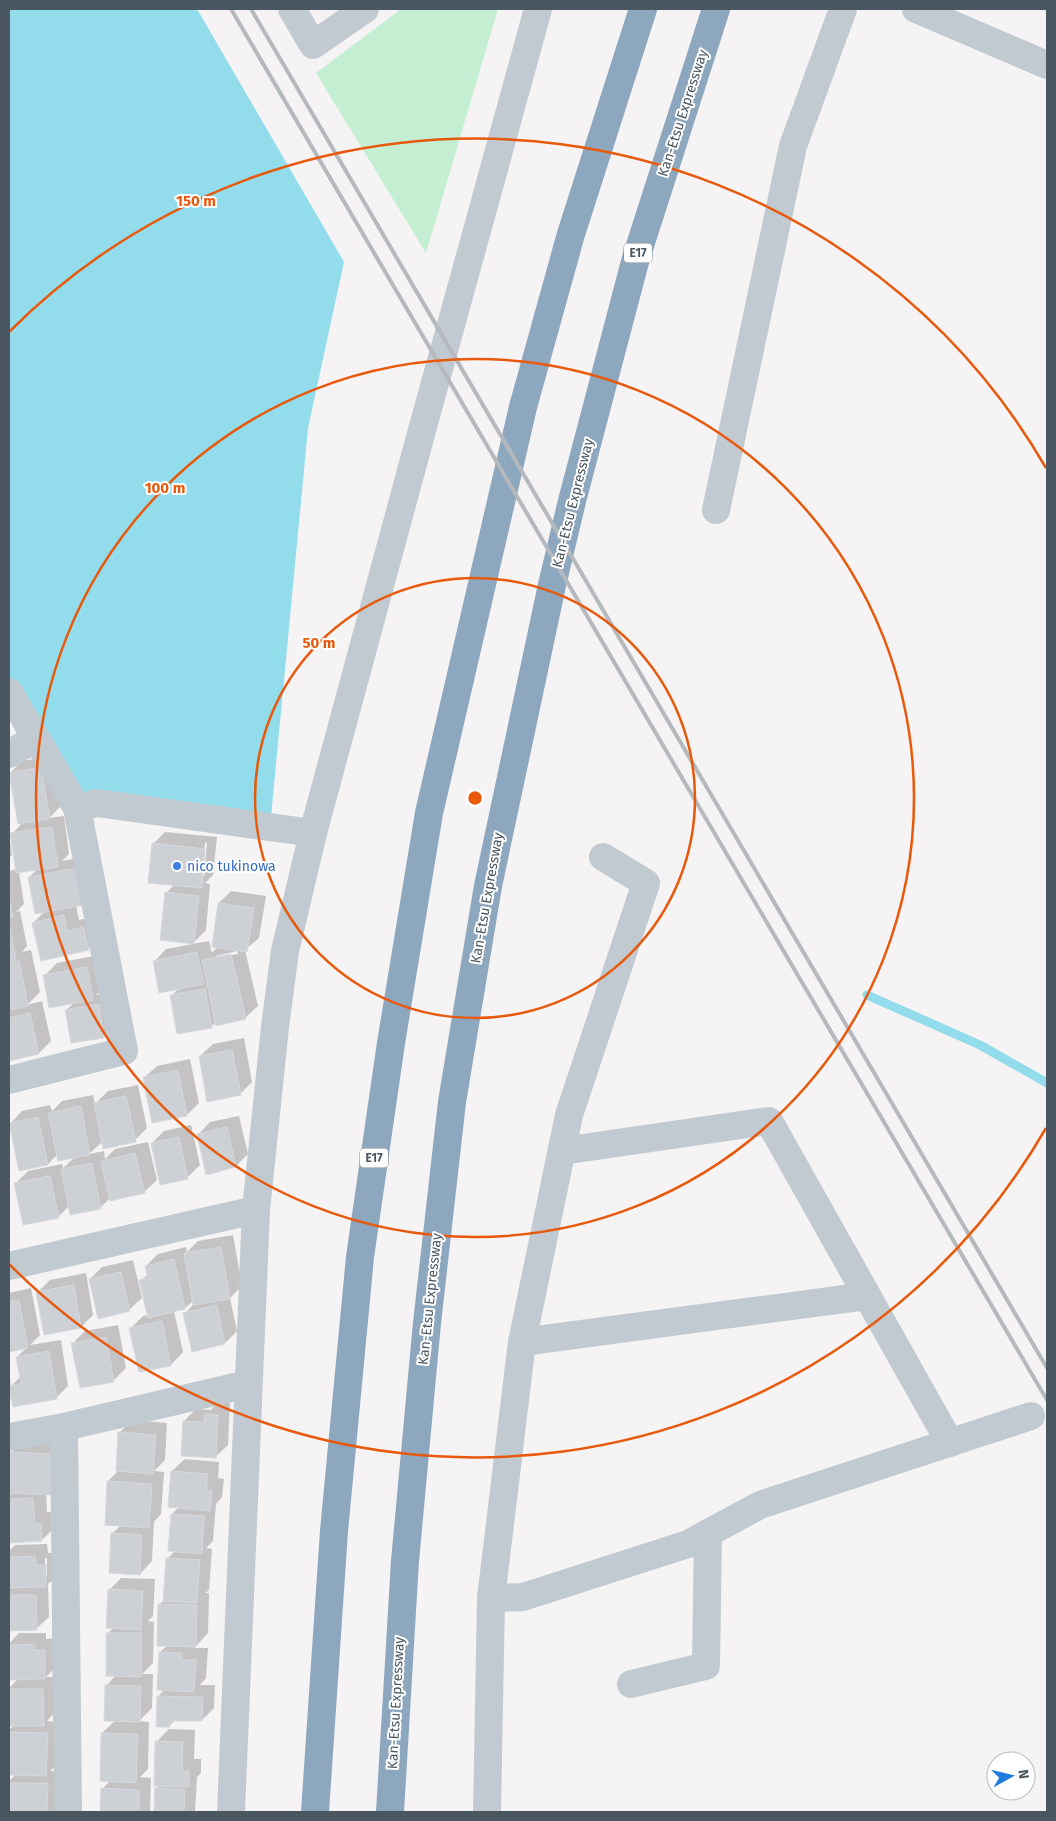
<svg xmlns="http://www.w3.org/2000/svg" width="1056" height="1821" viewBox="0 0 1056 1821" font-family="'Fira Sans',sans-serif">
<style>
.green{fill:#c4efd3}
.water{fill:#93dceb}
.shadow{fill:#0003;fill-rule:evenodd}
.lines{fill:none;stroke-linecap:round;stroke-linejoin:round}
.stream{stroke:#93dceb;stroke-width:9}
.building{fill:#cdd0d5;stroke:#d7d9de}
.minor{stroke:#c1cad1;stroke-width:28}
.highway{stroke:#8da7bf;stroke-width:28}
.rail{stroke:#b5b8bd;stroke-width:4}
.ring{fill:none;stroke:#e8590c;stroke-width:2.5}
.shop-dot{fill:#3f7fe0;stroke:#fff;stroke-width:2}
.labels{text-anchor:middle;dominant-baseline:central;stroke-width:4;stroke-linejoin:round;paint-order:stroke}
.shield{fill:#fff;stroke:#818990;stroke-width:1}
.shield-label{font-size:12px;font-weight:bold;fill:#4b5760}
.street-label{font-size:14px;fill:#4b5760;stroke:#fff}
.shop-label{font-size:14px;fill:#366cbe;stroke:#fff;text-anchor:start}
.centre{fill:#e8590c;stroke:#fff;stroke-width:2.5}
.ring-label{font-size:15px;text-anchor:middle;font-weight:bold;fill:#e8590c;stroke:#fff;stroke-width:4;stroke-linejoin:round;paint-order:stroke}
</style>
<rect width="100%" height="100%" fill="#f5f3f3"/>
<!-- green -->
<polygon class="green" points="401,9 498,9 426,253 316,73"/>
<!-- water -->
<polygon class="water" points="9,9 197,9 344,262 308,428 270,827 77,808 9,692"/>
<!-- shadow -->
<g class="shadow">
<polygon points="53,756 61,806 49,818 64,816 69,854 62,861 90,856 76,905 79,920 96,916 101,936 88,949 33,923 46,910 29,877 38,869 19,872 24,904 16,912 20,911 27,946 22,952 31,950 40,992 27,1005 42,1001 51,1041 39,1053 9,1060 9,871 17,869 12,834 23,822 10,773 22,761"/>
<path d="M165 832 217 837 213 875 205 883 210 884 206 930 194 942 166 893 174 885 153 844ZM205 842 207 843 204 876H202Z"/>
<polygon points="9,834 12,855 9,858"/>
<path d="M231 891 266 896 259 938 245 950 258 1006 245 1018 217 1021 211 1027 172 995 179 988 154 962 166 949 209 941 212 953 217 947 219 903ZM237 951 238 954 216 958V956Z"/>
<polygon points="99,955 104,987 96,995 111,993 116,1024 103,1037 66,1010 75,1002 44,976 57,963"/>
<polygon points="244,1038 252,1082 240,1094 200,1056 213,1044"/>
<polygon points="190,1059 199,1103 187,1115 144,1078 157,1066"/>
<polygon points="138,1085 147,1128 135,1140 103,1141 89,1154 104,1151 105,1159 115,1149 148,1142 157,1180 144,1192 111,1197 100,1208 69,1206 58,1217 16,1183 28,1171 62,1164 63,1168 75,1157 58,1154 48,1164 20,1169 10,1124 22,1111 50,1105 52,1111 62,1101 93,1095 95,1104 108,1091"/>
<polygon points="239,1116 248,1154 236,1166 198,1135 210,1122"/>
<polygon points="191,1125 200,1165 188,1177 152,1143 164,1131"/>
<polygon points="233,1235 242,1286 230,1298 237,1331 225,1343 184,1314 194,1304 194,1300 185,1308 174,1311 183,1352 171,1365 131,1328 143,1316 148,1315 141,1281 148,1274 146,1266 158,1254 186,1247 187,1252 198,1241"/>
<polygon points="133,1260 142,1298 129,1310 90,1279 102,1267"/>
<polygon points="86,1273 93,1315 81,1327 38,1292 50,1280"/>
<polygon points="31,1288 40,1335 30,1345 61,1340 68,1386 56,1398 12,1397 9,1400 9,1371 11,1386 21,1376 17,1357 27,1347 9,1351 9,1293"/>
<polygon points="118,1325 126,1368 113,1381 73,1343 85,1331"/>
<polygon points="218,1402 230,1403 228,1445 215,1457 184,1421 196,1409 211,1410"/>
<polygon points="132,1420 167,1423 165,1460 154,1471 164,1472 161,1514 154,1522 152,1561 140,1574 112,1534 121,1525 108,1481 119,1470 120,1432"/>
<polygon points="24,1440 66,1442 46,1493 47,1512 53,1512 54,1528 42,1540 9,1542 9,1495 12,1492 12,1452"/>
<polygon points="185,1459 219,1462 218,1478 224,1479 222,1497 216,1504 213,1541 206,1548 212,1549 209,1590 205,1593 209,1593 208,1633 194,1648 208,1648 206,1678 200,1685 215,1685 214,1708 202,1720 176,1719 169,1726 158,1697 165,1689 160,1652 168,1645 159,1605 165,1599 167,1559 175,1551 172,1514 179,1507 172,1471"/>
<path d="M47 1544 48 1553H58V1574L48 1584 49 1617 36 1629H9V1590L12 1586 9 1587V1551L15 1545ZM45 1558H47V1576H45Z"/>
<polygon points="121,1578 155,1579 153,1616 148,1621 154,1622 153,1663 142,1674 153,1674 152,1708 139,1721 149,1722 148,1769 140,1777 151,1778 150,1812 101,1812 102,1789 111,1780 102,1733 116,1720 106,1686 116,1675 108,1633 114,1627 109,1590"/>
<polygon points="19,1633 46,1633 46,1639 57,1638 57,1666 46,1677 55,1677 55,1712 47,1721 59,1722 58,1763 50,1771 59,1772 56,1812 9,1812 9,1781 16,1774 9,1773 9,1730 14,1725 9,1725 9,1688 18,1679 9,1679 9,1644"/>
<polygon points="169,1729 195,1730 194,1759 201,1759 201,1773 197,1777 195,1812 155,1812 156,1789 160,1785 156,1742"/>
</g>
<g class="lines">
<!-- stream -->
<polyline class="stream" points="867,995 980,1045 1047,1083"/>
</g>
<!-- building -->
<g class="building">
<polygon points="41,767 50,819 18,824 9,773"/>
<polygon points="52,827 58,867 16,873 10,833"/>
<polygon points="152,843 205,849 202,888 148,883"/>
<polygon points="78,868 84,905 35,914 28,877"/>
<polygon points="165,892 199,896 194,944 160,940"/>
<polygon points="9,896 13,917 9,918"/>
<polygon points="218,903 254,908 247,952 212,947"/>
<polygon points="64,915 67,931 83,927 89,950 41,961 32,923"/>
<polygon points="9,924 16,960 9,961"/>
<polygon points="197,952 204,984 159,993 153,961"/>
<polygon points="231,954 246,1019 216,1026 202,960"/>
<polygon points="19,961 28,1006 9,1010 9,963"/>
<polygon points="87,967 93,1000 49,1008 43,975"/>
<polygon points="205,989 212,1028 177,1034 170,995"/>
<polygon points="99,1004 104,1038 71,1043 65,1010"/>
<polygon points="30,1013 39,1054 9,1061 9,1018"/>
<polygon points="232,1050 241,1095 207,1102 199,1056"/>
<polygon points="178,1070 187,1116 152,1123 143,1077"/>
<polygon points="126,1096 136,1142 103,1149 94,1103"/>
<polygon points="81,1106 90,1155 58,1161 48,1113"/>
<polygon points="38,1117 48,1165 19,1171 9,1123"/>
<polygon points="227,1127 236,1167 206,1175 197,1134"/>
<polygon points="179,1137 188,1179 160,1185 151,1143"/>
<polygon points="135,1153 145,1193 110,1201 101,1161"/>
<polygon points="92,1163 101,1209 70,1215 61,1169"/>
<polygon points="50,1176 59,1218 23,1225 14,1183"/>
<polygon points="221,1247 230,1299 193,1305 184,1253"/>
<polygon points="174,1259 185,1309 148,1318 139,1280 148,1278 145,1266"/>
<polygon points="121,1272 130,1311 98,1319 89,1279"/>
<polygon points="74,1285 81,1328 44,1335 36,1292"/>
<polygon points="19,1300 28,1348 9,1352 9,1302"/>
<polygon points="217,1305 225,1344 192,1352 183,1313"/>
<polygon points="162,1321 171,1366 139,1372 129,1328"/>
<polygon points="106,1337 114,1382 80,1388 71,1343"/>
<polygon points="49,1351 57,1399 13,1407 9,1386 21,1384 16,1357"/>
<polygon points="205,1414 218,1415 216,1458 181,1456 183,1421 204,1422"/>
<polygon points="118,1432 156,1435 153,1474 116,1471"/>
<polygon points="10,1452 54,1454 52,1495 9,1493"/>
<polygon points="171,1471 208,1474 206,1490 212,1491 210,1511 168,1507"/>
<polygon points="107,1481 152,1484 149,1528 105,1525"/>
<polygon points="33,1498 35,1524 41,1524 42,1541 9,1543 9,1499"/>
<polygon points="171,1514 204,1516 202,1554 168,1551"/>
<polygon points="111,1533 142,1535 140,1575 109,1573"/>
<polygon points="35,1556 36,1565 46,1564 46,1587 9,1588 9,1557"/>
<polygon points="166,1558 200,1560 197,1603 163,1601"/>
<polygon points="108,1589 143,1591 141,1630 106,1628"/>
<polygon points="9,1595 36,1595 37,1630 9,1631"/>
<polygon points="158,1604 197,1605 196,1647 157,1646"/>
<polygon points="106,1633 142,1633 141,1677 106,1676"/>
<polygon points="35,1644 34,1650 45,1650 45,1679 9,1680 9,1645"/>
<polygon points="159,1652 182,1653 182,1660 196,1660 194,1692 157,1690"/>
<polygon points="105,1685 141,1686 140,1722 104,1721"/>
<polygon points="9,1689 43,1689 44,1726 9,1726"/>
<polygon points="157,1696 203,1697 202,1721 170,1721 170,1727 156,1727"/>
<polygon points="9,1732 48,1733 46,1776 9,1775"/>
<polygon points="101,1733 138,1734 136,1783 100,1781"/>
<polygon points="155,1741 183,1742 182,1771 189,1771 189,1787 154,1786"/>
<polygon points="9,1783 48,1783 47,1812 9,1812"/>
<polygon points="101,1788 139,1790 139,1812 100,1812"/>
<polygon points="155,1788 185,1790 184,1812 154,1812"/>
</g>
<g class="lines">
<!-- minor -->
<g class="minor">
<polyline points="292,9 313,45 365,9"/>
<polyline points="916,9 1047,65"/>
<polyline points="716,510 793,146 843,9"/>
<polyline points="9,692 77,808 124,1051 9,1080"/>
<polyline points="9,754 36,738"/>
<polyline points="77,808 97,803 313,833"/>
<polyline points="562,1151 769,1121 950,1443"/>
<polyline points="9,1266 256,1210"/>
<polyline points="522,1342 867,1296"/>
<polyline points="64,1427 68,1812"/>
<polyline points="9,1437 64,1427 248,1384"/>
<polyline points="491,1598 523,1597 688,1544 760,1505 1031,1416"/>
<polyline points="631,1684 706,1666 708,1533"/>
<polyline points="231,1812 256,1210 275,1027 285,951 313,833 424,423 538,9"/>
<polyline points="487,1812 491,1598 522,1342 569,1115 646,883 603,857"/>
</g>
<!-- highway -->
<g class="highway">
<polyline points="315,1812 334,1531 360,1257 391,1043 429,813 523,407 571,234 643,9"/>
<polyline points="390,1812 405,1561 427,1323 452,1102 488,886 552,585 572,501 636,258 716,9"/>
</g>
<!-- rail -->
<g class="rail">
<polyline points="231,9 1047,1400"/>
<polyline points="251,9 1047,1368"/>
</g>
</g>
<!-- distance rings -->
<g class="ring">
<circle cx="475" cy="798" r="220"/>
<circle cx="475" cy="798" r="439"/>
<path d="M1046 1128A659 659 0 0 1 9 1264M9 332A659 659 0 0 1 1046 468"/>
</g>
<!-- markers -->
<circle class="shop-dot" cx="177" cy="866" r="5"/>
<g class="labels">
<!-- shield labels -->
<g class="shield">
<rect x="624" y="243.5" width="28" height="19" rx="4"/>
<rect x="360" y="1148.5" width="28" height="19" rx="4"/>
</g>
<g class="shield-label">
<text x="638" y="253">E17</text>
<text x="374" y="1158">E17</text>
</g>
<!-- street labels -->
<g class="street-label">
<text transform="translate(683 113) rotate(-72)">Kan-Etsu Expressway</text>
<text transform="translate(573 503) rotate(-76)">Kan-Etsu Expressway</text>
<text transform="translate(487 898) rotate(-80)">Kan-Etsu Expressway</text>
<text transform="translate(430 1299) rotate(-84)">Kan-Etsu Expressway</text>
<text transform="translate(396 1703) rotate(-87)">Kan-Etsu Expressway</text>
</g>
<!-- shop labels -->
<g class="shop-label">
<text x="187" y="866">nico tukinowa</text>
</g>
</g>
<circle cx="475" cy="798" r="8" class="centre"/>
<g class="ring-label">
<text x="196" y="206">150 m</text>
<text x="165" y="493">100 m</text>
<text x="319" y="648">50 m</text>
</g>
<!-- border -->
<rect width="1056" height="1821" fill="none" stroke="#4b5760" stroke-width="20"/>
<!-- north arrow -->
<g transform="translate(1011 1776) rotate(82)"><circle r="24" fill="#ffffff" stroke="#b7bcbf"/>
<path d="M0-4L9 19L0 12L-9 19Z" fill="#217ce0"/>
<text y="-8" font-size="14" font-weight="bold" text-anchor="middle" fill="#4b5760">N</text>
</g>
</svg>
